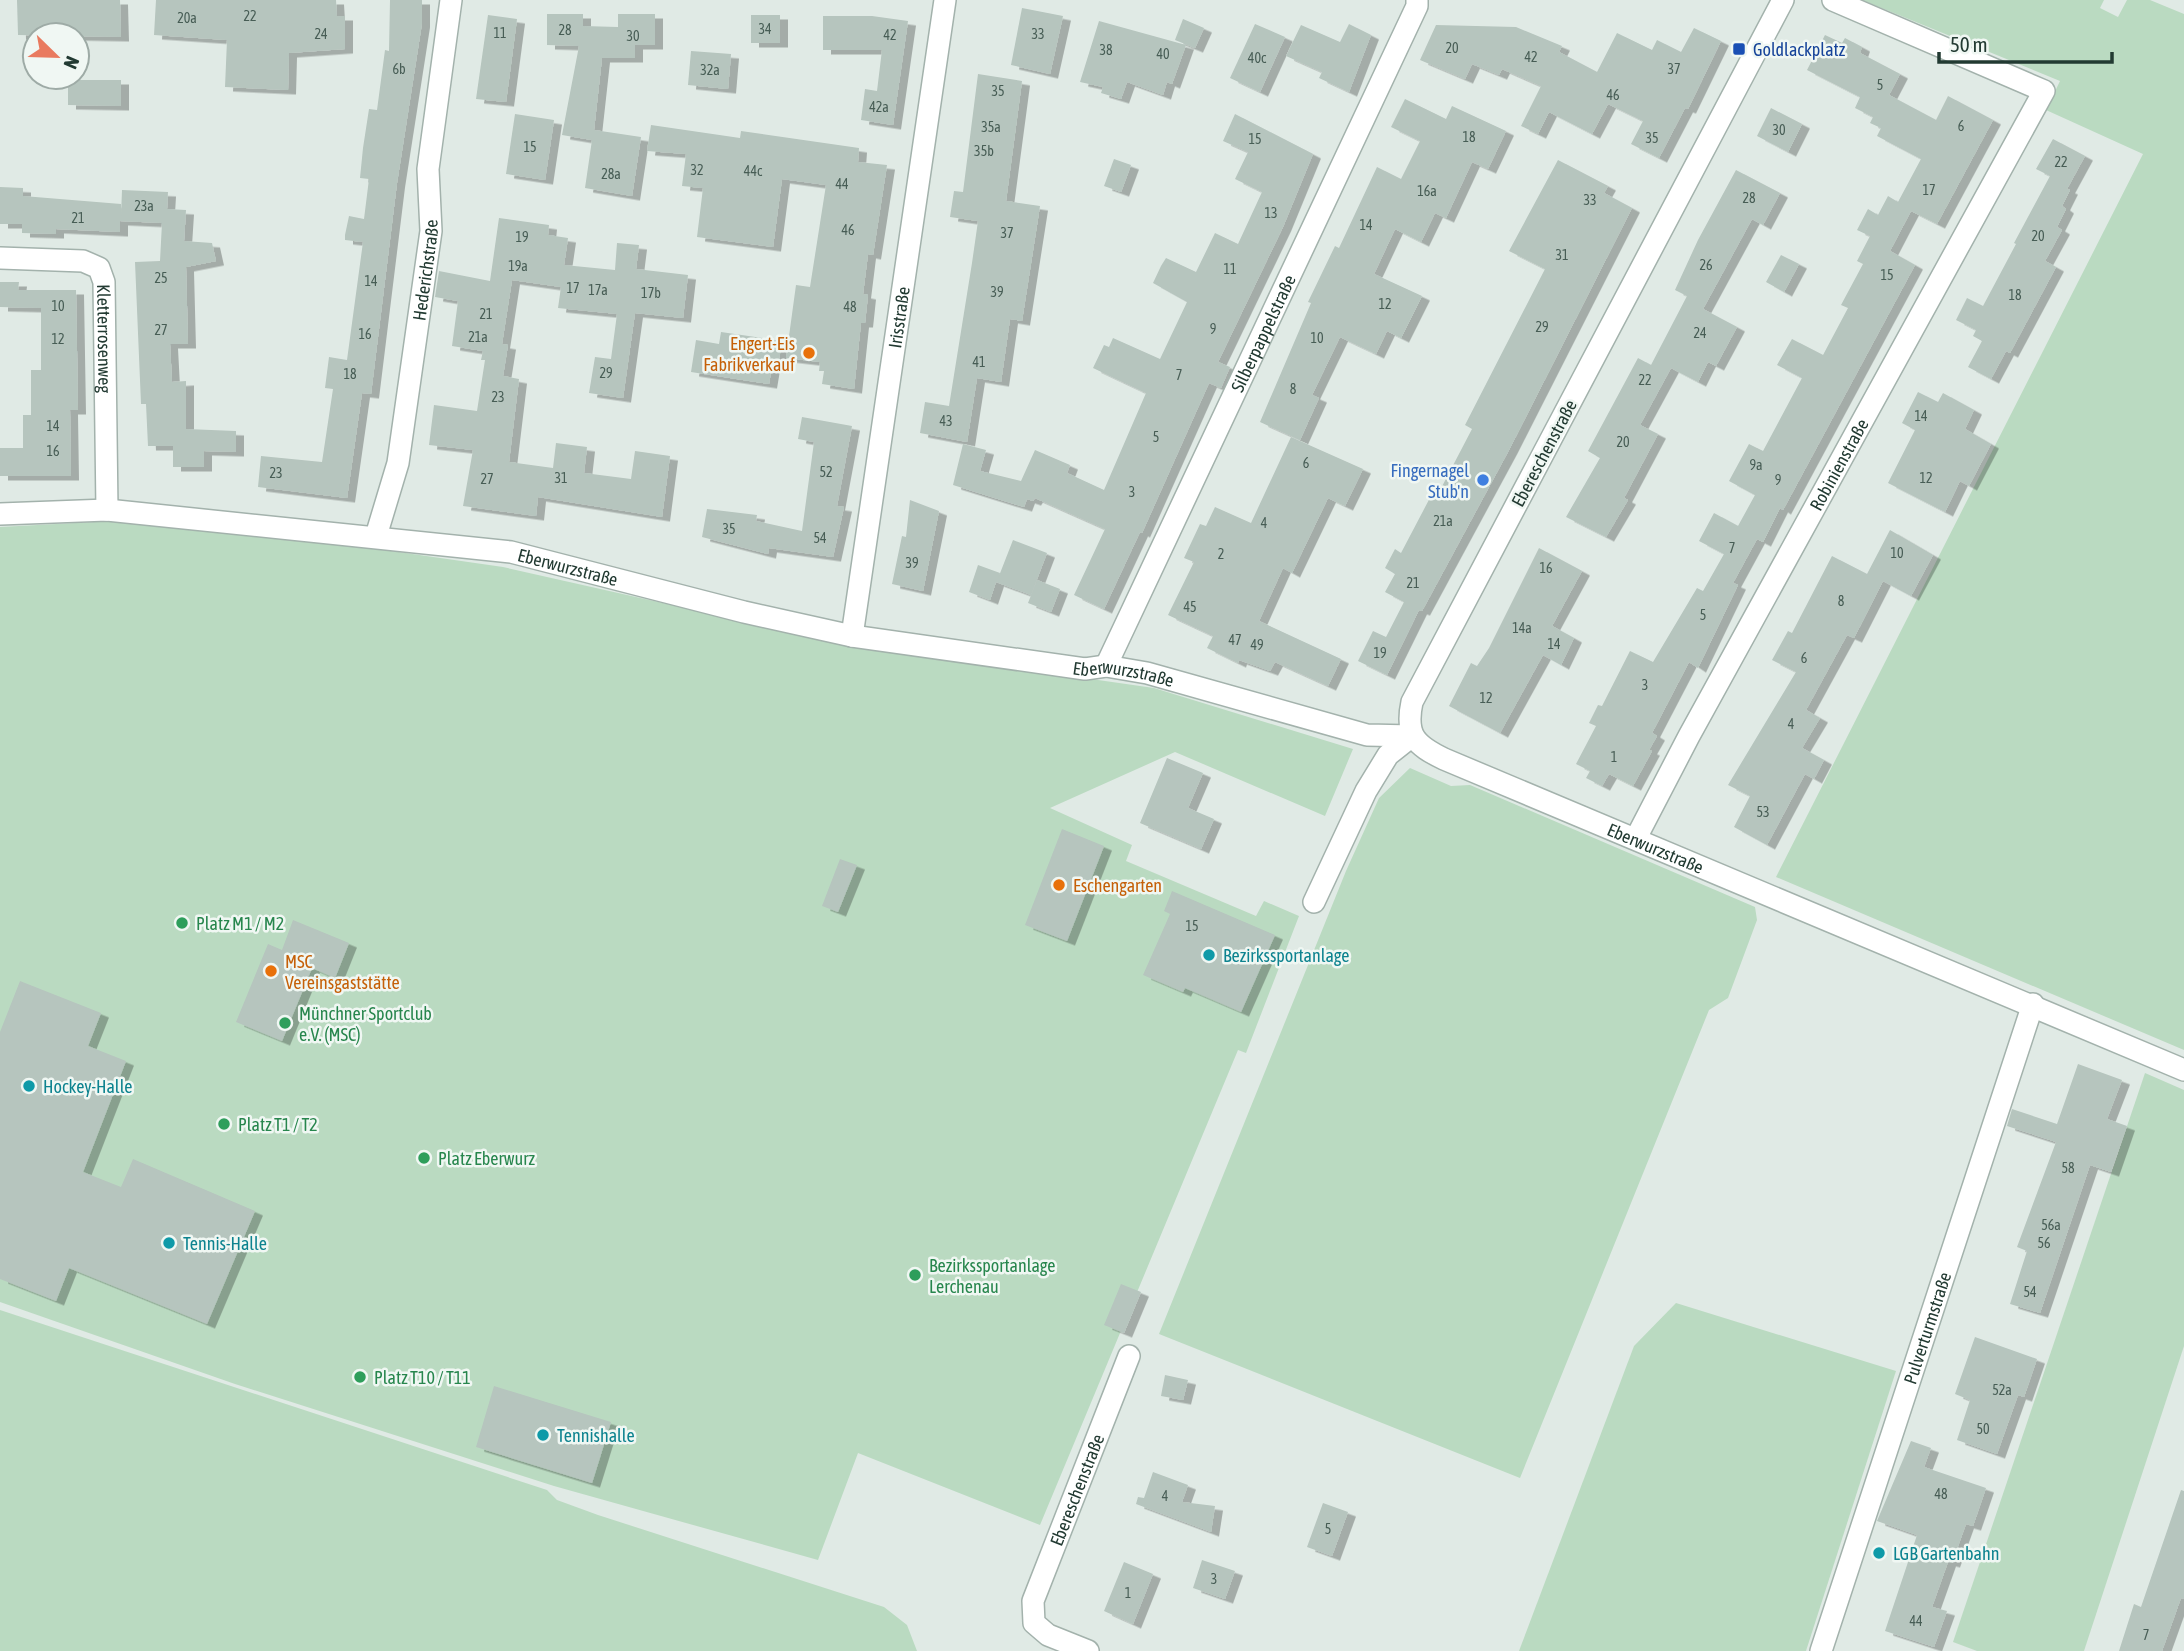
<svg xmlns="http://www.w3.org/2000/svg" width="2184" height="1651" viewBox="0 0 2184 1651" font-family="'Asap Condensed',sans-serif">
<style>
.green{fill:#badac1}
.building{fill:#b6c5be;filter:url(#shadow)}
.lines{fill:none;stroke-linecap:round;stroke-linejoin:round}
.minor-casing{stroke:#a3b2ac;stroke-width:24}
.minor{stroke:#fff;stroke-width:21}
.transit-dot{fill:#1a4fb4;stroke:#f0f7f3;stroke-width:2.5}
.food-dot{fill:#e8710a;stroke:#f0f7f3;stroke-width:2.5}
.shop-dot{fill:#3f7fe0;stroke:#f0f7f3;stroke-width:2.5}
.leisure-dot{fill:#2e9e5b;stroke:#f0f7f3;stroke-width:2.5}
.culture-dot{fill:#0f9aa8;stroke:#f0f7f3;stroke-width:2.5}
.labels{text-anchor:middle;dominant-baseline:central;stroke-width:5;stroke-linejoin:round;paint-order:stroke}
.number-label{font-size:14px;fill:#475d55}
.transit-label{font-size:18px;fill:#164399;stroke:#f0f7f3;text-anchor:start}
.street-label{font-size:18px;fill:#223a32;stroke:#f0f7f3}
.food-label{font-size:18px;fill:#c56008;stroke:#f0f7f3;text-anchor:start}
.shop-label{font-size:18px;fill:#366cbe;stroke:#f0f7f3;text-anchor:end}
.leisure-label{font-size:18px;fill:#27864d;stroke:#f0f7f3;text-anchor:start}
.culture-label{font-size:18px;fill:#0d838f;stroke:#f0f7f3;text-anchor:start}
</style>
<defs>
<filter id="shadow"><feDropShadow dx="8" dy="4.5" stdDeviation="0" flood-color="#0004"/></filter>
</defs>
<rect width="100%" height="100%" fill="#e0eae5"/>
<!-- green -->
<g class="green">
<polygon points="1862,0 2104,0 2100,8 2118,17 2127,0 2150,0 2184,14 2184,1050 1776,877 2143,154 2046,110 2060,81"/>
<polygon points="94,522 157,522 294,537 503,567 845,644 1154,688 1353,749 1325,816 1175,752 1050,808 1132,845 1126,861 1256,916 1264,901 1299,916 1246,1053 1238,1050 1040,1525 858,1453 818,1560 554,1486 235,1384 0,1302 0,527"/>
<polygon points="1410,768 1451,786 1470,785 1755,907 1757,920 1728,998 1709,1010 1520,1478 1159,1334 1346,871 1379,798"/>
<polygon points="2145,1073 2184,1090 2184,1346 2084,1651 1977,1651 1953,1642"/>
<polygon points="1676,1303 1896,1371 1806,1651 1519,1651 1634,1346"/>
<polygon points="0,1310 547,1490 557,1500 598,1515 884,1607 907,1625 917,1651 0,1651"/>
</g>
<!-- building -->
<g class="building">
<polygon points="17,0 120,0 121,37 18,35"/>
<polygon points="156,0 336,0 337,16 345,16 345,49 289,53 288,90 225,87 227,40 154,35"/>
<polygon points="390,0 422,0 422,23 397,183 371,394 362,393 347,498 258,487 261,456 322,462 333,389 325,388 329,357 347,360 363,242 345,240 345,235 349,216 364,219 369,179 360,178 363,148 369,109 377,110 385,50 389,51"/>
<polygon points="1022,8 1063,16 1050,74 1011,65"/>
<polygon points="547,14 583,14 583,26 618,27 618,14 655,14 655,45 635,45 635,58 602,58 594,130 641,137 632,196 585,188 592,140 562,135 579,46 547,45"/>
<polygon points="488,15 517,19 506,102 476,99"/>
<rect x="751" y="15" width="29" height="28"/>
<polygon points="823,16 872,16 908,21 893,125 861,120 865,89 877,91 882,50 823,50"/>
<polygon points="1183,19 1204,28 1195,48 1175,40"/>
<polygon points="1099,21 1186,45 1172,84 1167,82 1163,95 1127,82 1121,99 1101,93 1103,87 1080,82"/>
<polygon points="1255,24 1285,37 1260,92 1230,78"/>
<polygon points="1349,24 1371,35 1349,92 1319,78 1322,72 1286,56 1301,25 1340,42"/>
<polygon points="1436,25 1516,27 1562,46 1559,52 1597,72 1617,33 1652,50 1657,40 1681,52 1694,28 1721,41 1688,109 1685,108 1659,158 1631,144 1643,121 1608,104 1592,134 1549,112 1538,134 1521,126 1541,86 1502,69 1499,75 1472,64 1465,79 1420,60"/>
<polygon points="1825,35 1842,43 1845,38 1862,47 1860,53 1900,74 1889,95 1936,120 1948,96 1993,120 1937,224 1911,211 1902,228 1890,251 1915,265 1783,510 1780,508 1763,542 1757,539 1733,583 1738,585 1698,668 1689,662 1652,733 1657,736 1649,750 1652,751 1633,786 1609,774 1602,786 1586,778 1590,771 1576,764 1596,726 1589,723 1598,705 1602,706 1630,651 1653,662 1697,588 1703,591 1724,554 1699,541 1714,513 1738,526 1755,495 1729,481 1749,444 1763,451 1802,378 1777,365 1792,339 1823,355 1848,308 1841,305 1863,264 1857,261 1870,236 1857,230 1868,209 1878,215 1888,196 1898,202 1921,159 1877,136 1881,128 1870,123 1873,117 1855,108 1860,97 1807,70"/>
<polygon points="691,51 731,54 728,89 688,85"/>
<polygon points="978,74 1022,81 1006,201 1040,206 1022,321 1010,319 1001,382 977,378 967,442 920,433 925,402 949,406 972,263 978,221 950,217 954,191 963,192"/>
<polygon points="68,80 121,80 121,106 68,105"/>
<polygon points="1405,99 1446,119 1452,106 1506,131 1488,169 1472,162 1446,218 1435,213 1421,242 1395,229 1374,274 1422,296 1401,338 1387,331 1376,354 1340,337 1312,395 1319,398 1300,440 1260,422 1311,303 1308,302 1335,246 1339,248 1377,167 1401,179 1420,141 1391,127"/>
<polygon points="1771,108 1802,124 1788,152 1757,136"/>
<polygon points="515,114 554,120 545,180 506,174"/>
<polygon points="1235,114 1313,154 1283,227 1218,362 1230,367 1221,388 1209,383 1142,533 1140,532 1104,609 1074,595 1105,529 1035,498 1033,501 1027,499 1024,507 953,485 963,444 986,450 980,471 1021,481 1035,450 1070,465 1067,473 1104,490 1146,393 1093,368 1104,345 1109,347 1113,338 1160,359 1187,302 1153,283 1161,266 1166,258 1196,272 1215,233 1238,244 1262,192 1235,179 1248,152 1223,141"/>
<polygon points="651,125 740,138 741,131 859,148 858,162 887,165 873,255 868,254 863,294 868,295 865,323 861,323 854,389 822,384 824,371 819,371 820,362 786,358 796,285 810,287 826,185 782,179 773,247 697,237 703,188 682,186 686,154 647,151"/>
<polygon points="2053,139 2085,156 2067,189 2070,190 2062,206 2066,209 2057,227 2062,230 2045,261 2056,267 2010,353 2006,351 1991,379 1968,367 1982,341 1973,336 1976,330 1956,320 1967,298 1983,306 2016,244 2014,243 2050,176 2036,169"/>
<polygon points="1114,159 1131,165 1121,192 1104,186"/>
<polygon points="1558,160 1608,186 1604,193 1632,208 1509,450 1422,611 1419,610 1387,675 1358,661 1373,631 1386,637 1404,602 1385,592 1395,574 1385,568 1395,549 1401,553 1432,494 1437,496 1472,429 1465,425 1545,269 1509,251"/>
<polygon points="1736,170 1780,193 1763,225 1752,219 1703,309 1737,327 1716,366 1708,362 1698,382 1671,368 1640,425 1658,434 1624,498 1628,500 1606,537 1566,517 1600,458 1588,451 1638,358 1651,365 1687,296 1675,290 1698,240"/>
<polygon points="0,187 23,188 23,196 121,204 121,216 122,190 168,192 167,209 186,210 184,241 212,243 216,261 186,267 188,344 170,344 172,382 186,381 186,429 236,431 236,452 204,451 204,467 173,467 173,446 148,446 146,404 141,404 135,262 160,261 162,223 120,221 120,232 56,229 56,234 22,233 22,224 0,224"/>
<polygon points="499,218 549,225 548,235 568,238 564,265 615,270 617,243 639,245 636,269 688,275 683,318 635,313 623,398 589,393 595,357 611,359 617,314 558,308 561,287 512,280 502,344 508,345 503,376 519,379 509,462 553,468 556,443 587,447 584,473 631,479 635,451 670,456 662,517 538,497 536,516 463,506 473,450 429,445 434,405 477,411 485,360 481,360 483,351 452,346 458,301 435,297 439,271 490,281"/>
<polygon points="1781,255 1799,264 1784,292 1766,282"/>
<polygon points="0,282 19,282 18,290 76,290 78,410 70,410 71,476 0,476 0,448 23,448 23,415 31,415 31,370 41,370 41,308 0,307"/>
<polygon points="721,332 782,341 778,366 772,366 769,384 691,372 696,340 719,344"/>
<polygon points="1918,392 1938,402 1943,393 1974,410 1965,429 1991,444 1969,486 1960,481 1945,512 1888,483 1915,430 1902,423"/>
<polygon points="802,417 852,426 837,506 844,507 833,557 769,548 768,554 702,537 707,509 757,515 756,521 802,531 814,442 798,439"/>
<polygon points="1291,437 1363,469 1345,506 1328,498 1292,573 1283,568 1259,621 1341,659 1328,686 1275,662 1270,671 1239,660 1238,663 1207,648 1213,636 1168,615 1194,562 1184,558 1200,524 1206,526 1215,507 1251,523"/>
<polygon points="910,500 939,511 923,591 892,584 902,536 906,537"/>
<polygon points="1890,530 1933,555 1911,596 1883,581 1854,638 1847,635 1806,710 1820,718 1802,748 1824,760 1814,779 1805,774 1767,845 1734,827 1750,796 1728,785 1796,672 1772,660 1788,631 1792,633 1832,556 1867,574"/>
<polygon points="1013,540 1047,553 1031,595 996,582 990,600 969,592 978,565 1000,573 997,581"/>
<polygon points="1539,548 1582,571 1552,626 1574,638 1561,665 1543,655 1500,733 1449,706 1471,663 1477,666 1489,648"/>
<polygon points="1037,580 1060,589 1051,612 1028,603"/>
<polygon points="1167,758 1203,773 1188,808 1214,819 1201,849 1140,823"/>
<polygon points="1062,829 1104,846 1067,941 1025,925"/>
<polygon points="840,859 857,865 838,912 822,906"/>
<polygon points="1172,891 1275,935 1241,1012 1185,988 1183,992 1143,975 1170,914 1164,911"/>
<polygon points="293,920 349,943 335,978 312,968 282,1041 236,1022 268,944 282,950"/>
<polygon points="20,981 101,1013 88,1046 126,1061 83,1172 121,1187 133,1159 255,1211 207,1324 69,1268 56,1301 0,1279 0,1032"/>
<polygon points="2078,1064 2122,1080 2107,1119 2127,1126 2111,1172 2090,1165 2040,1313 2010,1304 2027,1251 2017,1247 2056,1142 2007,1126 2012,1109 2057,1124"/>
<polygon points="1121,1284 1141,1292 1124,1333 1104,1325"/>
<polygon points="1975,1337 2037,1359 2024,1397 2018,1395 1997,1454 1957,1440 1970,1400 1955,1394"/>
<polygon points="1165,1375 1188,1380 1183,1400 1161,1396"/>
<polygon points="494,1386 611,1422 592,1483 476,1447"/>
<polygon points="1911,1441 1931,1448 1924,1467 1986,1488 1973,1526 1966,1524 1952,1563 1948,1562 1932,1607 1947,1611 1934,1647 1885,1631 1917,1535 1877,1521"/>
<polygon points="1153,1472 1188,1485 1182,1502 1215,1506 1211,1532 1136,1504 1138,1497 1144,1498"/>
<polygon points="2181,1490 2184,1491 2184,1599 2181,1598 2162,1651 2119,1651 2134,1604 2141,1607"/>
<polygon points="1323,1503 1348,1512 1332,1556 1307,1547"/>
<polygon points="1202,1560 1235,1571 1225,1599 1193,1588"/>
<polygon points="1124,1562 1153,1574 1133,1624 1104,1611"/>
</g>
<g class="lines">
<!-- minor casing -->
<g class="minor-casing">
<g id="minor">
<path id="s1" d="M1783 0 1412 702C1405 735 1415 745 1444 759L2184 1070"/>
<path id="s2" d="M0 258 83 261 99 268 104 282 107 510"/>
<path id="s3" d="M0 514 107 510 511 552 744 612 852 636 1085 669 1106 666 1147 673 1367 735 1412 736"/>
<path id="s4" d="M376 536 398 463 431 231 428 169 451 0"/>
<path id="s5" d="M852 636 945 0"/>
<path id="s6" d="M1106 666 1417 6V0"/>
<path id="s7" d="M1636 838 1689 736 2044 91 1833 0"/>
<polyline points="1314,902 1366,791 1388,755 1412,736"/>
<path id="s8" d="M1088 1651 1048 1635 1034 1623 1033 1601 1129 1356"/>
<path id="s9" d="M1821 1651 2033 1004"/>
</g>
</g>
<!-- minor -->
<use href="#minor" class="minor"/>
</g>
<!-- markers -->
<rect class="transit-dot" x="1732" y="42" width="14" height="14" rx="3.5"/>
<g class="food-dot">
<circle cx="809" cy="353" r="7"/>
<circle cx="1059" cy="885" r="7"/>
<circle cx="271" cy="971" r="7"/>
</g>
<circle class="shop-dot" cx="1483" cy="480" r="7"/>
<g class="leisure-dot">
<circle cx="182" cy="923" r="7"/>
<circle cx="285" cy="1023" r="7"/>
<circle cx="224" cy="1124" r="7"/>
<circle cx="424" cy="1158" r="7"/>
<circle cx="915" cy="1275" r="7"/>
<circle cx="360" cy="1377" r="7"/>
</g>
<g class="culture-dot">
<circle cx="1209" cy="955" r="7"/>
<circle cx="29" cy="1086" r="7"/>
<circle cx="169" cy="1243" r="7"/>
<circle cx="543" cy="1435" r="7"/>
<circle cx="1879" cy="1553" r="7"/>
</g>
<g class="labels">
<!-- number labels -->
<g class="number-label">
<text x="250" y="16">22</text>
<text x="187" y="18">20a</text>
<text x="765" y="29">34</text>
<text x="565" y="30">28</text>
<text x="500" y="33">11</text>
<text x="321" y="34">24</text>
<text x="1038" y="34">33</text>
<text x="890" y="35">42</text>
<text x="633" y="36">30</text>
<text x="1452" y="48">20</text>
<text x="1106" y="50">38</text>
<text x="1163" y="54">40</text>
<text x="1531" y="57">42</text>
<text x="1257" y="58">40c</text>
<text x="399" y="69">6b</text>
<text x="1674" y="69">37</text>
<text x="710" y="70">32a</text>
<text x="1880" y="85">5</text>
<text x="998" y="91">35</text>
<text x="1613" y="95">46</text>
<text x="879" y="107">42a</text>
<text x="1961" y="126">6</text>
<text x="991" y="127">35a</text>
<text x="1779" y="130">30</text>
<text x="1469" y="137">18</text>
<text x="1652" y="138">35</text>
<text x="1255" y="139">15</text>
<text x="530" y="147">15</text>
<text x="984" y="151">35b</text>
<text x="2061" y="162">22</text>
<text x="697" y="170">32</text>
<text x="753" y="171">44c</text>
<text x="611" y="174">28a</text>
<text x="842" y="184">44</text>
<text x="1929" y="190">17</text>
<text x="1427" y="191">16a</text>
<text x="1749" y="198">28</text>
<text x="1590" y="200">33</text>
<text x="144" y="206">23a</text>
<text x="1271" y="213">13</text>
<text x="78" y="218">21</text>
<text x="1366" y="225">14</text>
<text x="848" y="230">46</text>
<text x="1007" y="233">37</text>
<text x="2038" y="236">20</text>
<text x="522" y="237">19</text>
<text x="1562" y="255">31</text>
<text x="1706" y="265">26</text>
<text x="518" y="266">19a</text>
<text x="1230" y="269">11</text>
<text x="1887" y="275">15</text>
<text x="161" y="278">25</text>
<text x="371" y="281">14</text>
<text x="573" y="288">17</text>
<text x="598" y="290">17a</text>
<text x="997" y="292">39</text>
<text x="651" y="293">17b</text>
<text x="2015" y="295">18</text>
<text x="1385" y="304">12</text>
<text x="58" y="306">10</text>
<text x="850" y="307">48</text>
<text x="486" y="314">21</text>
<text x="1542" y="327">29</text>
<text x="1213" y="329">9</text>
<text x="161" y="330">27</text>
<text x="1700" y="333">24</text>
<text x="365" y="334">16</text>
<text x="478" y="337">21a</text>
<text x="1317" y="338">10</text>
<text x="58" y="339">12</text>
<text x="979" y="362">41</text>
<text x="606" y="373">29</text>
<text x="350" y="374">18</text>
<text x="1179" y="375">7</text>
<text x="1645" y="380">22</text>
<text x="1293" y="389">8</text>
<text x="498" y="397">23</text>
<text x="1921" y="416">14</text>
<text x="946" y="421">43</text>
<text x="53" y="426">14</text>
<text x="1156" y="437">5</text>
<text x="1623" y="442">20</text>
<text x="53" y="451">16</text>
<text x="1306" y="463">6</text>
<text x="1756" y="465">9a</text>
<text x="826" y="472">52</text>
<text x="276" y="473">23</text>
<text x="561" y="478">31</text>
<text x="1926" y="478">12</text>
<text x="487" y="479">27</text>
<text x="1778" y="480">9</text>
<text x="1132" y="492">3</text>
<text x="1443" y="521">21a</text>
<text x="1264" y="523">4</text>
<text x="729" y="529">35</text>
<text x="820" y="538">54</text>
<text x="1732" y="548">7</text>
<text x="1897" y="553">10</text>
<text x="1221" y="554">2</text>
<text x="912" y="563">39</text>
<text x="1546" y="568">16</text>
<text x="1413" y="583">21</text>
<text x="1841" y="601">8</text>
<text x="1190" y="607">45</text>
<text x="1703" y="615">5</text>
<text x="1522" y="628">14a</text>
<text x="1235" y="640">47</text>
<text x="1554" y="644">14</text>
<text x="1257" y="645">49</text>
<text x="1380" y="653">19</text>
<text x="1804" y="658">6</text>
<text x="1645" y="685">3</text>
<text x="1486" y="698">12</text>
<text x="1791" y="724">4</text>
<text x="1614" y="757">1</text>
<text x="1763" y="812">53</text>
<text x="1192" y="926">15</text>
<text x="2068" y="1168">58</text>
<text x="2051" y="1225">56a</text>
<text x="2044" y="1243">56</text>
<text x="2030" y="1292">54</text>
<text x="2002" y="1390">52a</text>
<text x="1983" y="1429">50</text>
<text x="1941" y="1494">48</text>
<text x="1165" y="1496">4</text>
<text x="1328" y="1529">5</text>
<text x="1214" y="1579">3</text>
<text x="1128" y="1593">1</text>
<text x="1916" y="1621">44</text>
<text x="2146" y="1635">7</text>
</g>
<!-- transit labels -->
<g class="transit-label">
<text x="1753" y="49">Goldlackplatz</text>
</g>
<!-- street labels -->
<g class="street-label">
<text stroke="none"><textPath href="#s4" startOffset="271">Hederichstraße</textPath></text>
<text stroke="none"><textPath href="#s5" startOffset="322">Irisstraße</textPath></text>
<text stroke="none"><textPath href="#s6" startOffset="368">Silberpappelstraße</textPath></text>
<text stroke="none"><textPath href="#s2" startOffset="172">Kletterrosenweg</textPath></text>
<text transform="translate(1544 453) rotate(-62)">Ebereschenstraße</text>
<text stroke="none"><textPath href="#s7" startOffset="425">Robinienstraße</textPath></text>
<text stroke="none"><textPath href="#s3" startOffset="572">Eberwurzstraße</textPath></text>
<text stroke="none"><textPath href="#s3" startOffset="1139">Eberwurzstraße</textPath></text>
<text stroke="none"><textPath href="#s1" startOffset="1097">Eberwurzstraße</textPath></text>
<text stroke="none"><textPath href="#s9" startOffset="340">Pulverturmstraße</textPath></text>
<text stroke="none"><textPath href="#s8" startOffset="203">Ebereschenstraße</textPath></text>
</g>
<!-- food labels -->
<g class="food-label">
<text x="795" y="343" text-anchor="end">Engert-Eis<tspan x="795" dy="21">Fabrikverkauf</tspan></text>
<text x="1073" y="885">Eschengarten</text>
<text x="285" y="961">MSC<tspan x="285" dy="21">Vereinsgaststätte</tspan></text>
</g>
<!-- shop labels -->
<g class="shop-label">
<text x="1469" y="470">Fingernagel<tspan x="1469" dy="21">Stub'n</tspan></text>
</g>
<!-- leisure labels -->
<g class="leisure-label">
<text x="196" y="923">Platz M1 / M2</text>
<text x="299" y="1013">Münchner Sportclub<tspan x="299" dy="21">e.V. (MSC)</tspan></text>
<text x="238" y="1124">Platz T1 / T2</text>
<text x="438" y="1158">Platz Eberwurz</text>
<text x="929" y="1265">Bezirkssportanlage<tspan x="929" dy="21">Lerchenau</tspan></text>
<text x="374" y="1377">Platz T10 / T11</text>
</g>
<!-- culture labels -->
<g class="culture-label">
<text x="1223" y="955">Bezirkssportanlage</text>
<text x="43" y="1086">Hockey-Halle</text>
<text x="183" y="1243">Tennis-Halle</text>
<text x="557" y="1435">Tennishalle</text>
<text x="1893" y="1553">LGB Gartenbahn</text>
</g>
</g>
<!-- north arrow -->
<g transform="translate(56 56) rotate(113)"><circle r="33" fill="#f0f7f3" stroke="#9eaba6" stroke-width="2"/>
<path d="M0-5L12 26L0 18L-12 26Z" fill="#e97a5f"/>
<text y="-10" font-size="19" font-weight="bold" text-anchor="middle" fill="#223a32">N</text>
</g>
<!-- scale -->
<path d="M1939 52v10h173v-10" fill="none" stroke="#223a32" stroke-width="3.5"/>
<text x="1950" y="52" font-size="21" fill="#223a32" stroke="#f0f7f3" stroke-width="5" paint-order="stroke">50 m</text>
</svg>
